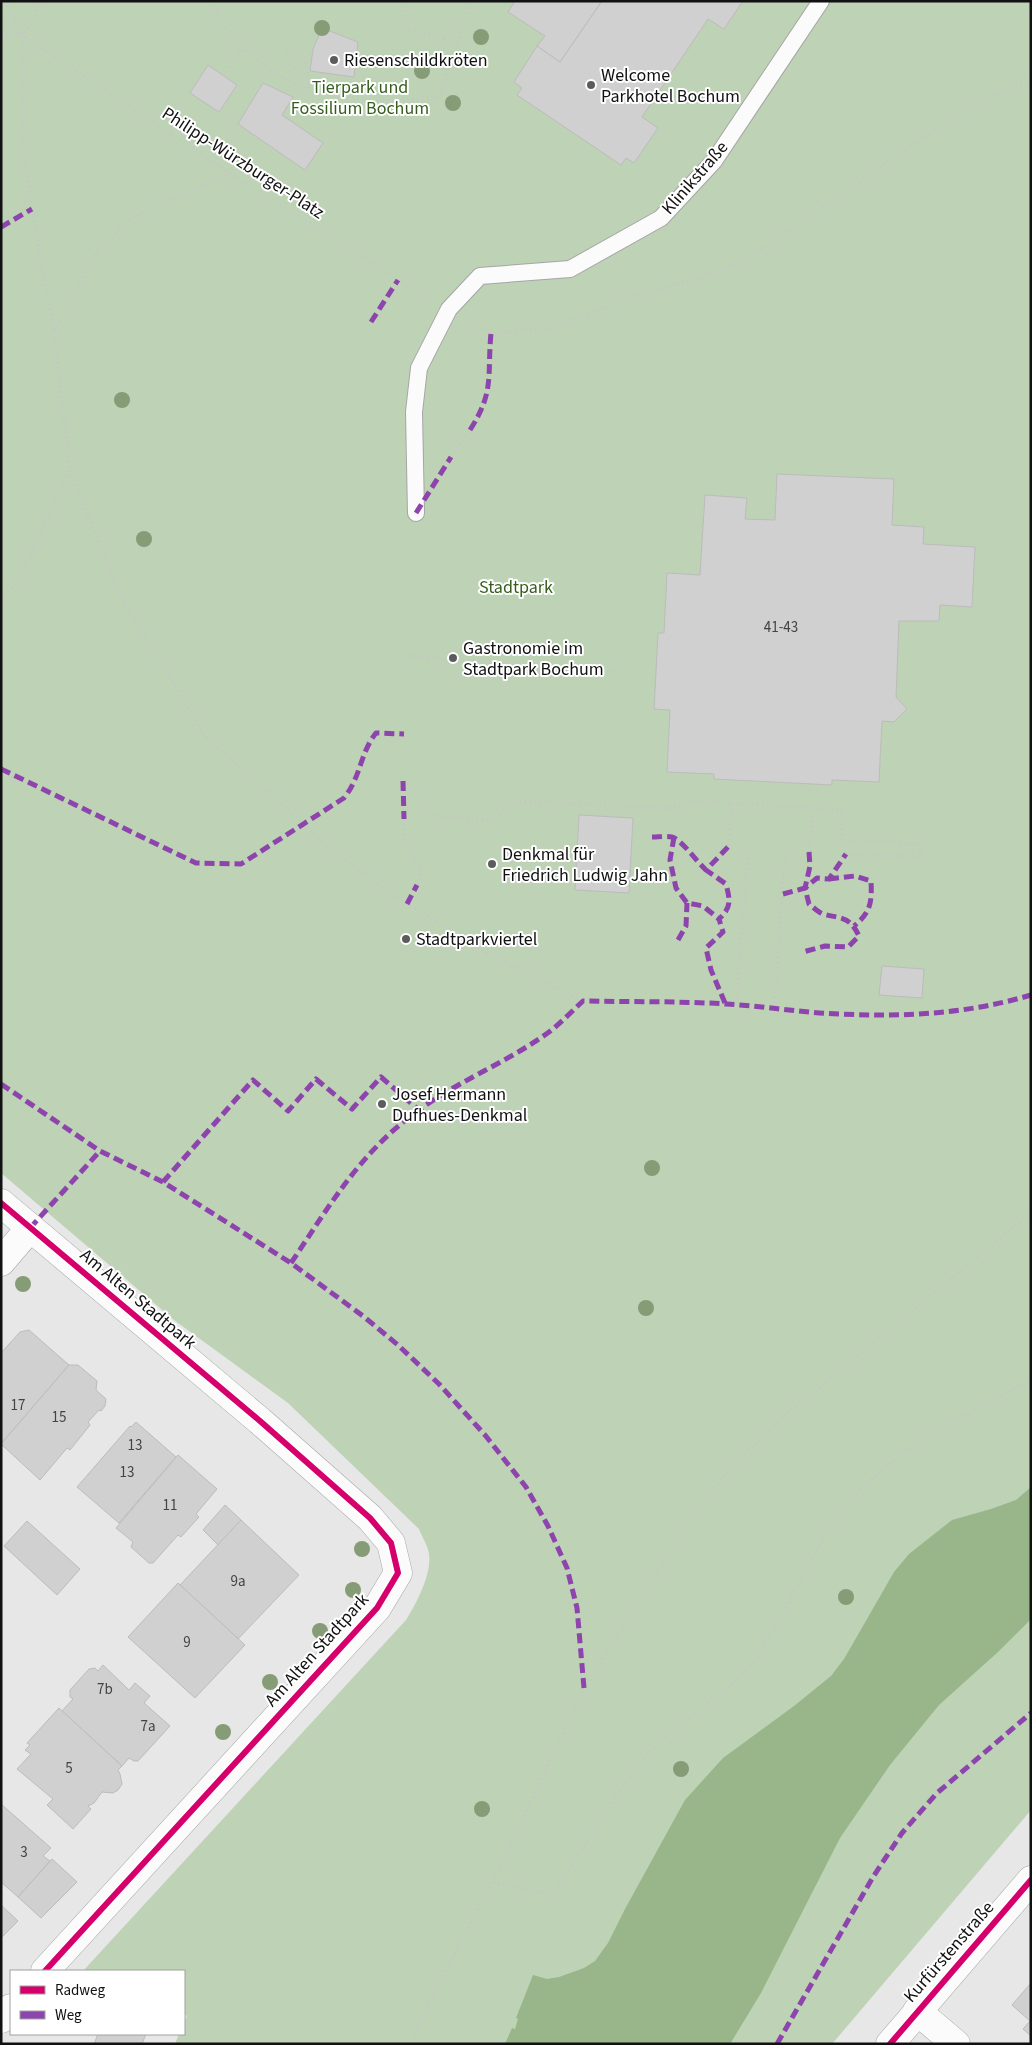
<svg xmlns="http://www.w3.org/2000/svg" width="1032" height="2045" viewBox="0 0 1032 2045" font-family="'Source Sans 3',sans-serif">
<style>
.green{fill:#bed2b6}
.water{fill:#98b689}
.building{fill:#d0d0d0;stroke:#bcbcbb}
.lines{fill:none;stroke-linecap:round;stroke-linejoin:round}
.lane-casing{stroke:#a5a6a5;stroke-width:18}
.street-casing{stroke:#a5a6a5;stroke-width:29}
.path{stroke:#c5c6c5;stroke-width:3;stroke-dasharray:1 4;stroke-linecap:butt}
.lane{stroke:#fbfbfb;stroke-width:16}
.street{stroke:#fbfbfb;stroke-width:28}
.quiet{stroke:#8e44ad;stroke-width:5;stroke-dasharray:10 5;stroke-linecap:butt}
.cycleway-casing{stroke:#fff;stroke-width:9}
.cycleway{stroke:#d6006c;stroke-width:6}
.tree{fill:#859c77}
.poi-dot{fill:#5b5c5b;stroke:#fff;stroke-width:2}
.labels{text-anchor:middle;dominant-baseline:central;stroke-width:4;stroke-linejoin:round;paint-order:stroke}
.number-label{font-size:15px;fill:#424342}
.poi-label{font-size:18px;fill:#101110;stroke:#fff;text-anchor:start}
.park-label{font-size:18px;fill:#355e1c;stroke:#fff}
.street-label{font-size:18px;fill:#101110;stroke:#fff}
</style>
<rect width="100%" height="100%" fill="#e6e7e6"/>
<!-- green -->
<path class="green" d="M1 1H1031V1810L832 2044H175L179 2034H184V2023L187 2016 184 2014V1971H83L406 1620C416 1604 432 1574 429 1554 428 1546 422 1537 419 1529L288 1403 174 1320 1 1173Z"/>
<!-- water -->
<polygon class="water" points="1031,1487 1031,1619 998,1652 939,1705 890,1765 840,1838 761,1993 730,2044 505,2044 512,2028 515,2029 518,2019 516,2018 533,1975 547,1979 559,1977 584,1968 595,1961 608,1943 625,1909 685,1800 723,1758 794,1706 831,1676 844,1659 894,1572 909,1554 952,1520 991,1509 1016,1500"/>
<!-- building -->
<g class="building">
<polygon points="515,1 602,1 560,62 537,46 545,36 508,12"/>
<polygon points="602,1 743,1 724,29 708,19 642,117 658,128 634,163 626,158 621,165 517,95 522,88 514,82 537,46 560,62"/>
<polygon points="322,28 358,42 354,77 310,71 313,49"/>
<polygon points="208,65 237,85 219,112 190,93"/>
<polygon points="263,83 293,97 282,115 323,143 305,170 238,124"/>
<polygon points="777,474 894,479 892,525 924,527 923,544 975,547 972,607 940,605 939,621 899,621 896,697 907,709 894,722 882,721 879,782 832,780 832,785 714,779 714,774 667,772 670,710 654,709 658,633 664,633 667,573 700,575 705,495 747,498 745,519 775,520"/>
<polygon points="579,815 633,818 629,893 575,890"/>
<polygon points="882,966 924,969 922,998 879,995"/>
<polygon points="29,1330 69,1365 1,1444 1,1353 20,1332"/>
<polygon points="69,1365 78,1365 97,1381 96,1390 106,1399 105,1406 101,1411 99,1410 88,1422 90,1425 70,1450 67,1448 40,1480 1,1444"/>
<polygon points="136,1422 176,1457 119,1523 77,1487 130,1426 131,1427"/>
<polygon points="178,1455 217,1489 196,1514 199,1517 181,1537 178,1535 153,1563 149,1563 131,1547 133,1542 116,1528"/>
<polygon points="225,1505 241,1520 218,1545 203,1530"/>
<polygon points="241,1520 299,1575 238,1639 180,1585"/>
<polygon points="27,1521 80,1569 57,1595 4,1546"/>
<polygon points="178,1583 245,1645 195,1698 128,1637"/>
<polygon points="103,1665 129,1690 135,1683 150,1696 144,1703 170,1726 138,1761 134,1761 129,1758 122,1766 62,1711 73,1699 70,1697 70,1690 89,1669 95,1668 98,1671"/>
<polygon points="59,1708 122,1766 118,1770 120,1774 122,1784 118,1790 113,1793 102,1792 94,1803 88,1806 91,1809 73,1829 47,1805 53,1799 17,1769 31,1754 25,1750 30,1745 27,1743"/>
<polygon points="1,1804 51,1848 43,1856 50,1861 18,1897 1,1882"/>
<polygon points="52,1859 77,1882 41,1918 18,1897"/>
<polygon points="1,1905 18,1921 1,1938"/>
<polygon points="1031,1983 1031,2036 1023,2029 1030,2021 1012,2005"/>
<polygon points="98,2034 146,2034 142,2044 94,2044"/>
</g>
<g class="lines">
<!-- lane casing -->
<g class="lane-casing">
<polyline id="lane" points="416,513 414,412 419,368 449,309 480,276 570,269 661,218 714,161 821,1"/>
</g>
<!-- street casing -->
<g class="street-casing">
<g id="street">
<polyline points="1,1203 260,1421 370,1518 391,1543 398,1573 377,1608 45,1971"/>
<polyline points="1,1262 30,1228"/>
<polyline points="917,2011 956,2044"/>
<polyline points="1,2019 11,2008"/>
<polyline points="890,2044 1031,1880"/>
</g>
</g>
<!-- path -->
<g class="path">
<polyline points="5,1 24,36 24,151 32,209 54,332 97,251 131,218 230,173"/>
<polyline points="212,1 223,25 249,53 277,74 309,91 371,101 440,97 470,1"/>
<polyline points="401,1 410,30 444,39 445,78"/>
<polyline points="1,22 24,36 43,1"/>
<polyline points="1,33 24,36 230,173 425,297"/>
<polyline points="224,76 243,47"/>
<path d="M307 78C299 71 287 65 286 53L293 51 304 55 309 91"/>
<polyline points="473,323 491,333 546,329 644,293 694,280 723,269 751,255 780,237 884,164 973,106 1031,77"/>
<polyline points="54,332 70,471 121,597 205,736 335,853 387,891 485,952 583,1001"/>
<polyline points="451,457 470,430"/>
<polyline points="1,599 18,582 69,471"/>
<polyline points="408,656 614,671"/>
<polyline points="403,781 434,816 494,820 515,801 671,808 693,800 732,803 728,847"/>
<polyline points="732,803 843,810 841,840 920,844 920,857 846,854"/>
<polyline points="404,819 404,841 422,873 417,885"/>
<polyline points="809,852 813,808"/>
<polyline points="736,1004 748,853"/>
<polyline points="774,1008 785,855"/>
<polyline points="493,1882 553,1895 616,1796 645,1757 670,1733 737,1680 757,1658 829,1529 856,1493 900,1455 927,1437 952,1422 1031,1380"/>
<polyline points="411,2044 435,1990 493,1882 584,1688 695,1512 738,1460 784,1416 1031,1213"/>
</g>
<!-- lane -->
<use href="#lane" class="lane"/>
<!-- street -->
<use href="#street" class="street"/>
<!-- quiet -->
<g class="quiet">
<polyline points="1,227 32,209"/>
<polyline points="371,322 398,280"/>
<path d="M470 430C495 391 487 376 491 333"/>
<polyline points="416,513 451,457"/>
<path d="M1 769 196 863 241 864 344 798C361 777 360 753 376 733L404 734"/>
<polyline points="403,781 404,819"/>
<path d="M652 837C658 837 666 836 672 837 681 839 697 862 706 870"/>
<polyline points="674,837 670,860 676,888 687,903 703,906 719,919"/>
<polyline points="809,852 810,866 805,888 817,878 829,879 846,854"/>
<path d="M829 879 855 876 871 881C872 902 871 912 854 926"/>
<path d="M783 894 805 888 809 904C813 907 818 912 823 914 841 919 849 915 859 936L848 947 825 946 803 952"/>
<polyline points="407,904 417,885"/>
<polyline points="678,940 686,926 687,903"/>
<path d="M725 1003 711 970 706 948 723 932 719 919C732 907 730 900 726 884L706 870 728 847"/>
<polyline points="1,1084 100,1151 163,1182 291,1263 363,1316 398,1345 439,1384 485,1435 526,1487 548,1526 567,1568 577,1608 584,1688"/>
<polyline points="163,1182 253,1080 288,1111 316,1079 352,1109 381,1077 419,1110"/>
<polyline points="30,1228 100,1151"/>
<path d="M291 1263C330 1205 361 1151 419 1110 460 1080 508 1062 549 1032 561 1023 572 1011 583 1001 630 1002 679 1001 726 1004 764 1006 802 1013 840 1014 906 1017 967 1014 1031 995"/>
<polyline points="777,2044 873,1877 902,1833 937,1793 1031,1713"/>
</g>
<!-- cycleway casing -->
<g class="cycleway-casing">
<g id="cycleway">
<polyline points="1,1203 260,1421 370,1518 391,1543 398,1573 377,1608 45,1971"/>
<polyline points="890,2044 1031,1880"/>
</g>
</g>
<!-- cycleway -->
<use href="#cycleway" class="cycleway"/>
</g>
<!-- trees -->
<g class="tree">
<circle cx="322" cy="28" r="8"/>
<circle cx="481" cy="37" r="8"/>
<circle cx="422" cy="71" r="8"/>
<circle cx="453" cy="103" r="8"/>
<circle cx="122" cy="400" r="8"/>
<circle cx="144" cy="539" r="8"/>
<circle cx="652" cy="1168" r="8"/>
<circle cx="23" cy="1284" r="8"/>
<circle cx="646" cy="1308" r="8"/>
<circle cx="362" cy="1549" r="8"/>
<circle cx="353" cy="1590" r="8"/>
<circle cx="846" cy="1597" r="8"/>
<circle cx="320" cy="1631" r="8"/>
<circle cx="270" cy="1682" r="8"/>
<circle cx="223" cy="1732" r="8"/>
<circle cx="681" cy="1769" r="8"/>
<circle cx="482" cy="1809" r="8"/>
</g>
<!-- markers -->
<g class="poi-dot">
<circle cx="334" cy="60" r="5"/>
<circle cx="591" cy="85" r="5"/>
<circle cx="453" cy="658" r="5"/>
<circle cx="492" cy="864" r="5"/>
<circle cx="406" cy="939" r="5"/>
<circle cx="382" cy="1104" r="5"/>
</g>
<g class="labels">
<!-- number labels -->
<g class="number-label">
<text x="781" y="627">41-43</text>
<text x="18" y="1405">17</text>
<text x="59" y="1417">15</text>
<text x="135" y="1445">13</text>
<text x="127" y="1472">13</text>
<text x="170" y="1505">11</text>
<text x="238" y="1581">9a</text>
<text x="187" y="1642">9</text>
<text x="105" y="1689">7b</text>
<text x="148" y="1726">7a</text>
<text x="69" y="1768">5</text>
<text x="24" y="1852">3</text>
</g>
<!-- poi labels -->
<g class="poi-label">
<text x="344" y="60">Riesenschildkröten</text>
<text x="601" y="75">Welcome<tspan x="601" dy="21">Parkhotel Bochum</tspan></text>
<text x="463" y="648">Gastronomie im<tspan x="463" dy="21">Stadtpark Bochum</tspan></text>
<text x="502" y="854">Denkmal für<tspan x="502" dy="21">Friedrich Ludwig Jahn</tspan></text>
<text x="416" y="939">Stadtparkviertel</text>
<text x="392" y="1094">Josef Hermann<tspan x="392" dy="21">Dufhues-Denkmal</tspan></text>
</g>
<!-- park labels -->
<g class="park-label">
<text x="360" y="87">Tierpark und<tspan x="360" dy="21">Fossilium Bochum</tspan></text>
<text x="516" y="587">Stadtpark</text>
</g>
<!-- street labels -->
<g class="street-label">
<text transform="translate(243 163) rotate(33)">Philipp-Würzburger-Platz</text>
<text transform="translate(695 178) rotate(-49)">Klinikstraße</text>
<text transform="translate(138 1299) rotate(40)">Am Alten Stadtpark</text>
<text transform="translate(317 1650) rotate(-48)">Am Alten Stadtpark</text>
<text transform="translate(949 1952) rotate(-49)">Kurfürstenstraße</text>
</g>
</g>
<!-- border -->
<rect width="1032" height="2045" fill="none" stroke="#101110" stroke-width="5"/>
<!-- legend -->
<rect x="10" y="1970" width="175" height="65" fill="#ffffff" stroke="#9fa09f"/>
<rect x="20" y="1986" width="25" height="8" fill="#d6006c" stroke="#9fa09f"/>
<text x="55" y="1995" font-size="15" fill="#101110">Radweg</text>
<rect x="20" y="2011" width="25" height="8" fill="#8e44ad" stroke="#9fa09f"/>
<text x="55" y="2020" font-size="15" fill="#101110">Weg</text>
</svg>
